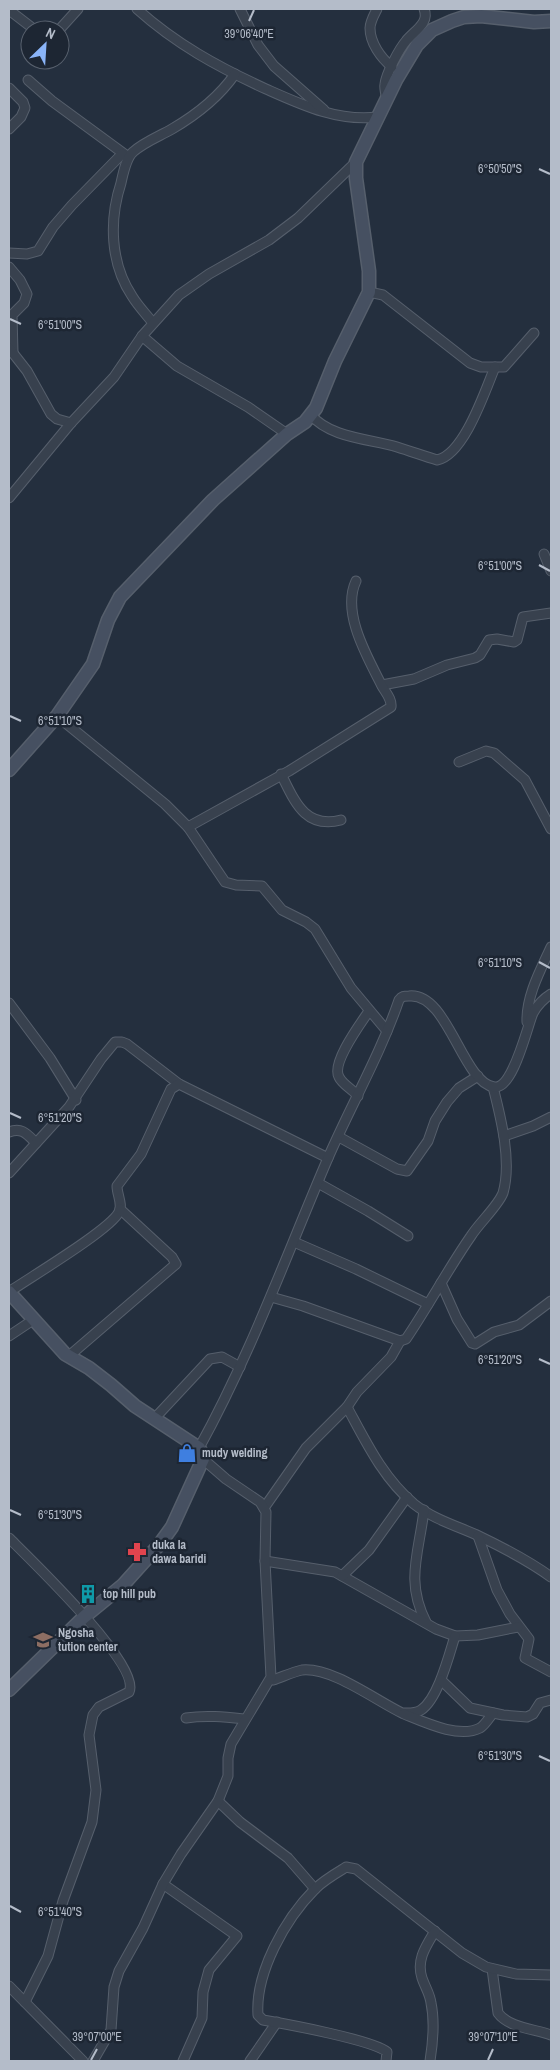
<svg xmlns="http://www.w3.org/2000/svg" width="560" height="2070" viewBox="0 0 560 2070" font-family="'Archivo Narrow',sans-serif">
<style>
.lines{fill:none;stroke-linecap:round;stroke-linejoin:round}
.street-casing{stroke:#565f6c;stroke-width:11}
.secondary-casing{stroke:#565f6c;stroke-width:15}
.street{stroke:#38414e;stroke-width:9}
.secondary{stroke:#465061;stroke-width:12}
.ticks{fill:none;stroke:#b4bcc9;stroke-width:2}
.labels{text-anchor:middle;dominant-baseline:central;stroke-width:5;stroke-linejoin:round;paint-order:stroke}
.poi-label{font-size:12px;font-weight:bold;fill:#b4bcc9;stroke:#1d2633;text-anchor:start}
.ticks-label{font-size:12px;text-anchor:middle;fill:#b4bcc9;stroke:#1d2633;stroke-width:5;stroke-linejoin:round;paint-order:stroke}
</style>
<rect width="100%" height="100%" fill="#242f3e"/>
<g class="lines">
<!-- street casing -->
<g class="street-casing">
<g id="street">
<path d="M137 9C176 44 218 67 266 89 302 105 338 122 378 117"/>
<polyline points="240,9 258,45 274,66 324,110"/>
<path d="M377 9C374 15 370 22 370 28 370 43 381 58 392 67"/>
<polyline points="9,10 35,30"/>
<polyline points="59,30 78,9"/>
<polyline points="28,80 52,101 127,156"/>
<polyline points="9,88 23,102 25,108 21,117 9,129"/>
<path d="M387 99C386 94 384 89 385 84 386 74 399 49 406 41 414 31 430 23 424 9"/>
<polyline points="9,253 27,254 38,251 53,227 72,205 122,154"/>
<polyline points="9,267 20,280 27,294 24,303 12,315 13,353"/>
<polyline points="369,292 383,295 470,363 481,367 504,367 534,333"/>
<path d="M153 323C146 314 138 306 132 296 110 263 109 220 121 183 123 174 126 158 133 152 144 142 160 136 172 129 196 115 219 97 235 74"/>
<polyline points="142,336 177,366 248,407 287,434"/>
<polyline points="9,348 27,371 51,414 57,419 71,423"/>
<path d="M311 415C330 438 371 439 397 447 410 451 424 456 437 460 464 455 485 391 495 367"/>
<polyline points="9,498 71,423 114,377 142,336 179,295 209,274 269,240 298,218 356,162"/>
<polyline points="544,554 551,571"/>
<polyline points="382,685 414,679 447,665 475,658 480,655 489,640 497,639 514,642 517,640 523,617 551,613"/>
<polyline points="57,716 165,804 188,827 225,882 236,885 262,886 282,910 306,922 315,929 351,988 387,1031"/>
<polyline points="459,762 486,751 494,753 525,780 551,829"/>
<path d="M281 774C295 802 305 829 341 820"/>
<path d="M188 827 289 771 391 707C392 699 386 693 382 686 368 658 341 613 356 581"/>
<polyline points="9,1003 50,1058 76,1100"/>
<path d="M527 1022C526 996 541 969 551 947"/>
<path d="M358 1096C353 1090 342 1084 339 1077 331 1063 361 1023 369 1011"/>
<path d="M9 1132C22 1127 27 1134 36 1143"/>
<polyline points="504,1136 533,1126 551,1117"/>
<polyline points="339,1137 397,1169 407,1171 428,1141 435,1121 447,1102 459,1088 478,1076"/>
<polyline points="9,1173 69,1107 101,1059 115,1042 122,1042 127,1044 179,1084"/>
<polyline points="318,1183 368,1211 408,1236"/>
<polyline points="294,1242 356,1269 428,1304"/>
<polyline points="441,1283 457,1319 472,1343 475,1344 494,1332 519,1325 551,1301"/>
<path d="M9 1292C29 1278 110 1230 119 1212 123 1204 117 1195 117 1186L141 1154 171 1089 179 1084 328 1158"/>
<path d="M271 1297 303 1306 400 1341 406 1339C429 1305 448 1269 471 1236 479 1223 498 1206 503 1193 512 1162 501 1118 493 1087"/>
<polyline points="9,1336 33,1320"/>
<polyline points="69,1356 176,1264 172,1257 120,1209"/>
<path d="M347 1407C366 1442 383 1478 414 1504 433 1519 457 1526 479 1536 504 1548 529 1561 551 1577"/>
<polyline points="154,1419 210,1359 222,1357 240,1367"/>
<path d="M199 1448C250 1356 286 1256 328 1158 351 1105 380 1055 399 1000 402 996 404 996 409 996 448 992 462 1082 494 1087 513 1090 527 1027 533 1013 538 1004 543 999 551 994"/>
<polyline points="264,1508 306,1448 347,1407 357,1392 391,1357 400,1341"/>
<path d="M424 1510C419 1553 405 1581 426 1622"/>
<polyline points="478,1536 497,1590 510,1614 529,1639 525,1658 551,1672"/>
<path d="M9 1538C30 1559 142 1666 129 1692L99 1707 93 1715 89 1735 96 1790 92 1822 63 1901 48 1956 25 2002"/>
<polyline points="265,1561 335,1572 436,1629 455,1636 478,1635 518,1627"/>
<polyline points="342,1576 369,1550 407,1497"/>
<path d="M273 1680C282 1677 293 1672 302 1670 332 1667 375 1700 402 1713 408 1713 415 1714 421 1710 438 1699 449 1655 455 1636"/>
<polyline points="441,1680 470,1708 503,1715 527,1717 533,1714 540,1703 551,1700"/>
<path d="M404 1714C424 1722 459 1739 480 1728 485 1725 489 1718 493 1713"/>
<path d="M186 1718C206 1715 225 1717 245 1719"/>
<polyline points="218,1801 240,1822 288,1858 315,1889"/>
<polyline points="163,1884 237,1936 209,1970 203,1992 202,2018 183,2061"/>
<path d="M492 1969 498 2013C509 2028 535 2029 551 2035"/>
<polyline points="9,1986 83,2061"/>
<polyline points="93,2061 111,2030 114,1987 119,1971 143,1928 163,1884 181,1854 218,1801 228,1776 228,1758 231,1744 271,1677 265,1561 266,1512 260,1502 226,1479 203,1459"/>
<polyline points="250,2061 277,2022"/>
<path d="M386 2061 387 2052C373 2040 286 2024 263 2020L258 2015C255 1973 285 1919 315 1889 323 1881 333 1875 343 1869L346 1867 356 1869 462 1953 486 1967 516 1974 551 1975"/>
<path d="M430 2061C433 2042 435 2022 431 2003 430 1994 425 1987 422 1978 416 1960 426 1946 435 1931"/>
</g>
</g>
<!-- secondary casing -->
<g class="secondary-casing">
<g id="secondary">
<polyline points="9,770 57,716 93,664 108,620 120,597 213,500 287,434 305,422 316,408 335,361 369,292 369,271 356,178 356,162 396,80 417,45 432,30 452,21 464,17 481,16 534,22 551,21"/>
<polyline points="9,1292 65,1354 89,1368 111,1385 135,1406 199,1448 202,1453 203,1459 172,1527 159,1545 123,1585 84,1617 9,1690"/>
</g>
</g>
<!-- street -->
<use href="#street" class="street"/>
<!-- secondary -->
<use href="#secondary" class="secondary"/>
</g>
<!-- ticks -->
<path class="ticks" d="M249 21 254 10M539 169 550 174M10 319 21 324M539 565 550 571M10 716 21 721M539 962 550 968M10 1113 21 1118M539 1359 550 1364M10 1510 21 1515M539 1756 550 1761M10 1906 21 1912M91 2060 97 2049M488 2060 493 2049"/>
<!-- icons -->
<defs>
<g id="shop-bare" transform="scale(1.5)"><path d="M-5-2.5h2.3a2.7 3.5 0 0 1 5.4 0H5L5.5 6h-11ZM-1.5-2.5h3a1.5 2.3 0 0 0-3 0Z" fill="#3f7fe0" stroke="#1d2633" stroke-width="2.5" paint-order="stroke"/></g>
<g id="pharmacy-bare" transform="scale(1.5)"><path d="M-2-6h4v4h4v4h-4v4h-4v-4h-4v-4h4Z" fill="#e0444e" stroke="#1d2633" stroke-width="2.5" paint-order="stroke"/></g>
<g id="building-bare" transform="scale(1.5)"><path d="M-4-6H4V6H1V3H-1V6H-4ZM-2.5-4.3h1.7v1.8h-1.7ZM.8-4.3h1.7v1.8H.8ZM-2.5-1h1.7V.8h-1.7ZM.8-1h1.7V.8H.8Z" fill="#0f9aa8" stroke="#1d2633" stroke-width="2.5" paint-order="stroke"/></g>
<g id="school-bare" transform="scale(1.5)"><path d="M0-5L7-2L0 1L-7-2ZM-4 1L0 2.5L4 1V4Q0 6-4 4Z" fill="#8d6e63" stroke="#1d2633" stroke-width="2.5" paint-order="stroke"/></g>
</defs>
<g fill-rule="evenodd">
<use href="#shop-bare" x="187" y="1453"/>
<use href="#pharmacy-bare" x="137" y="1552"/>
<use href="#building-bare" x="88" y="1594"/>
<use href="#school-bare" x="43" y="1640"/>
</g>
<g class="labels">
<!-- poi labels -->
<g class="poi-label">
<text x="202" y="1453">mudy welding</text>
<text x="152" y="1545">duka la<tspan x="152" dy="14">dawa baridi</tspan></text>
<text x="103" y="1594">top hill pub</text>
<text x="58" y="1633">Ngosha<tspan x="58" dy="14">tution center</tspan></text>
</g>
</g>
<g class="ticks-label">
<text x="249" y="38">39°06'40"E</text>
<text x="500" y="173">6°50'50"S</text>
<text x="60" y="329">6°51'00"S</text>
<text x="500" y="570">6°51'00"S</text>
<text x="60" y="725">6°51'10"S</text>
<text x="500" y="967">6°51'10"S</text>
<text x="60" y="1122">6°51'20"S</text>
<text x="500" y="1364">6°51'20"S</text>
<text x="60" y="1519">6°51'30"S</text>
<text x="500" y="1760">6°51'30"S</text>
<text x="60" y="1916">6°51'40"S</text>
<text x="97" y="2041">39°07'00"E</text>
<text x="493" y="2041">39°07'10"E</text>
</g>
<!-- border -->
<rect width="560" height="2070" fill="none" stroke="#b4bcc9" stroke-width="20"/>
<!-- north arrow -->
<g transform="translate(45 45) rotate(25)"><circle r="24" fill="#1d2633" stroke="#59626f"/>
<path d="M0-4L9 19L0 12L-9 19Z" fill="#8ab4f8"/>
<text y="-8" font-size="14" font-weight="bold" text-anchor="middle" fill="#b4bcc9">N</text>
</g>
</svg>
